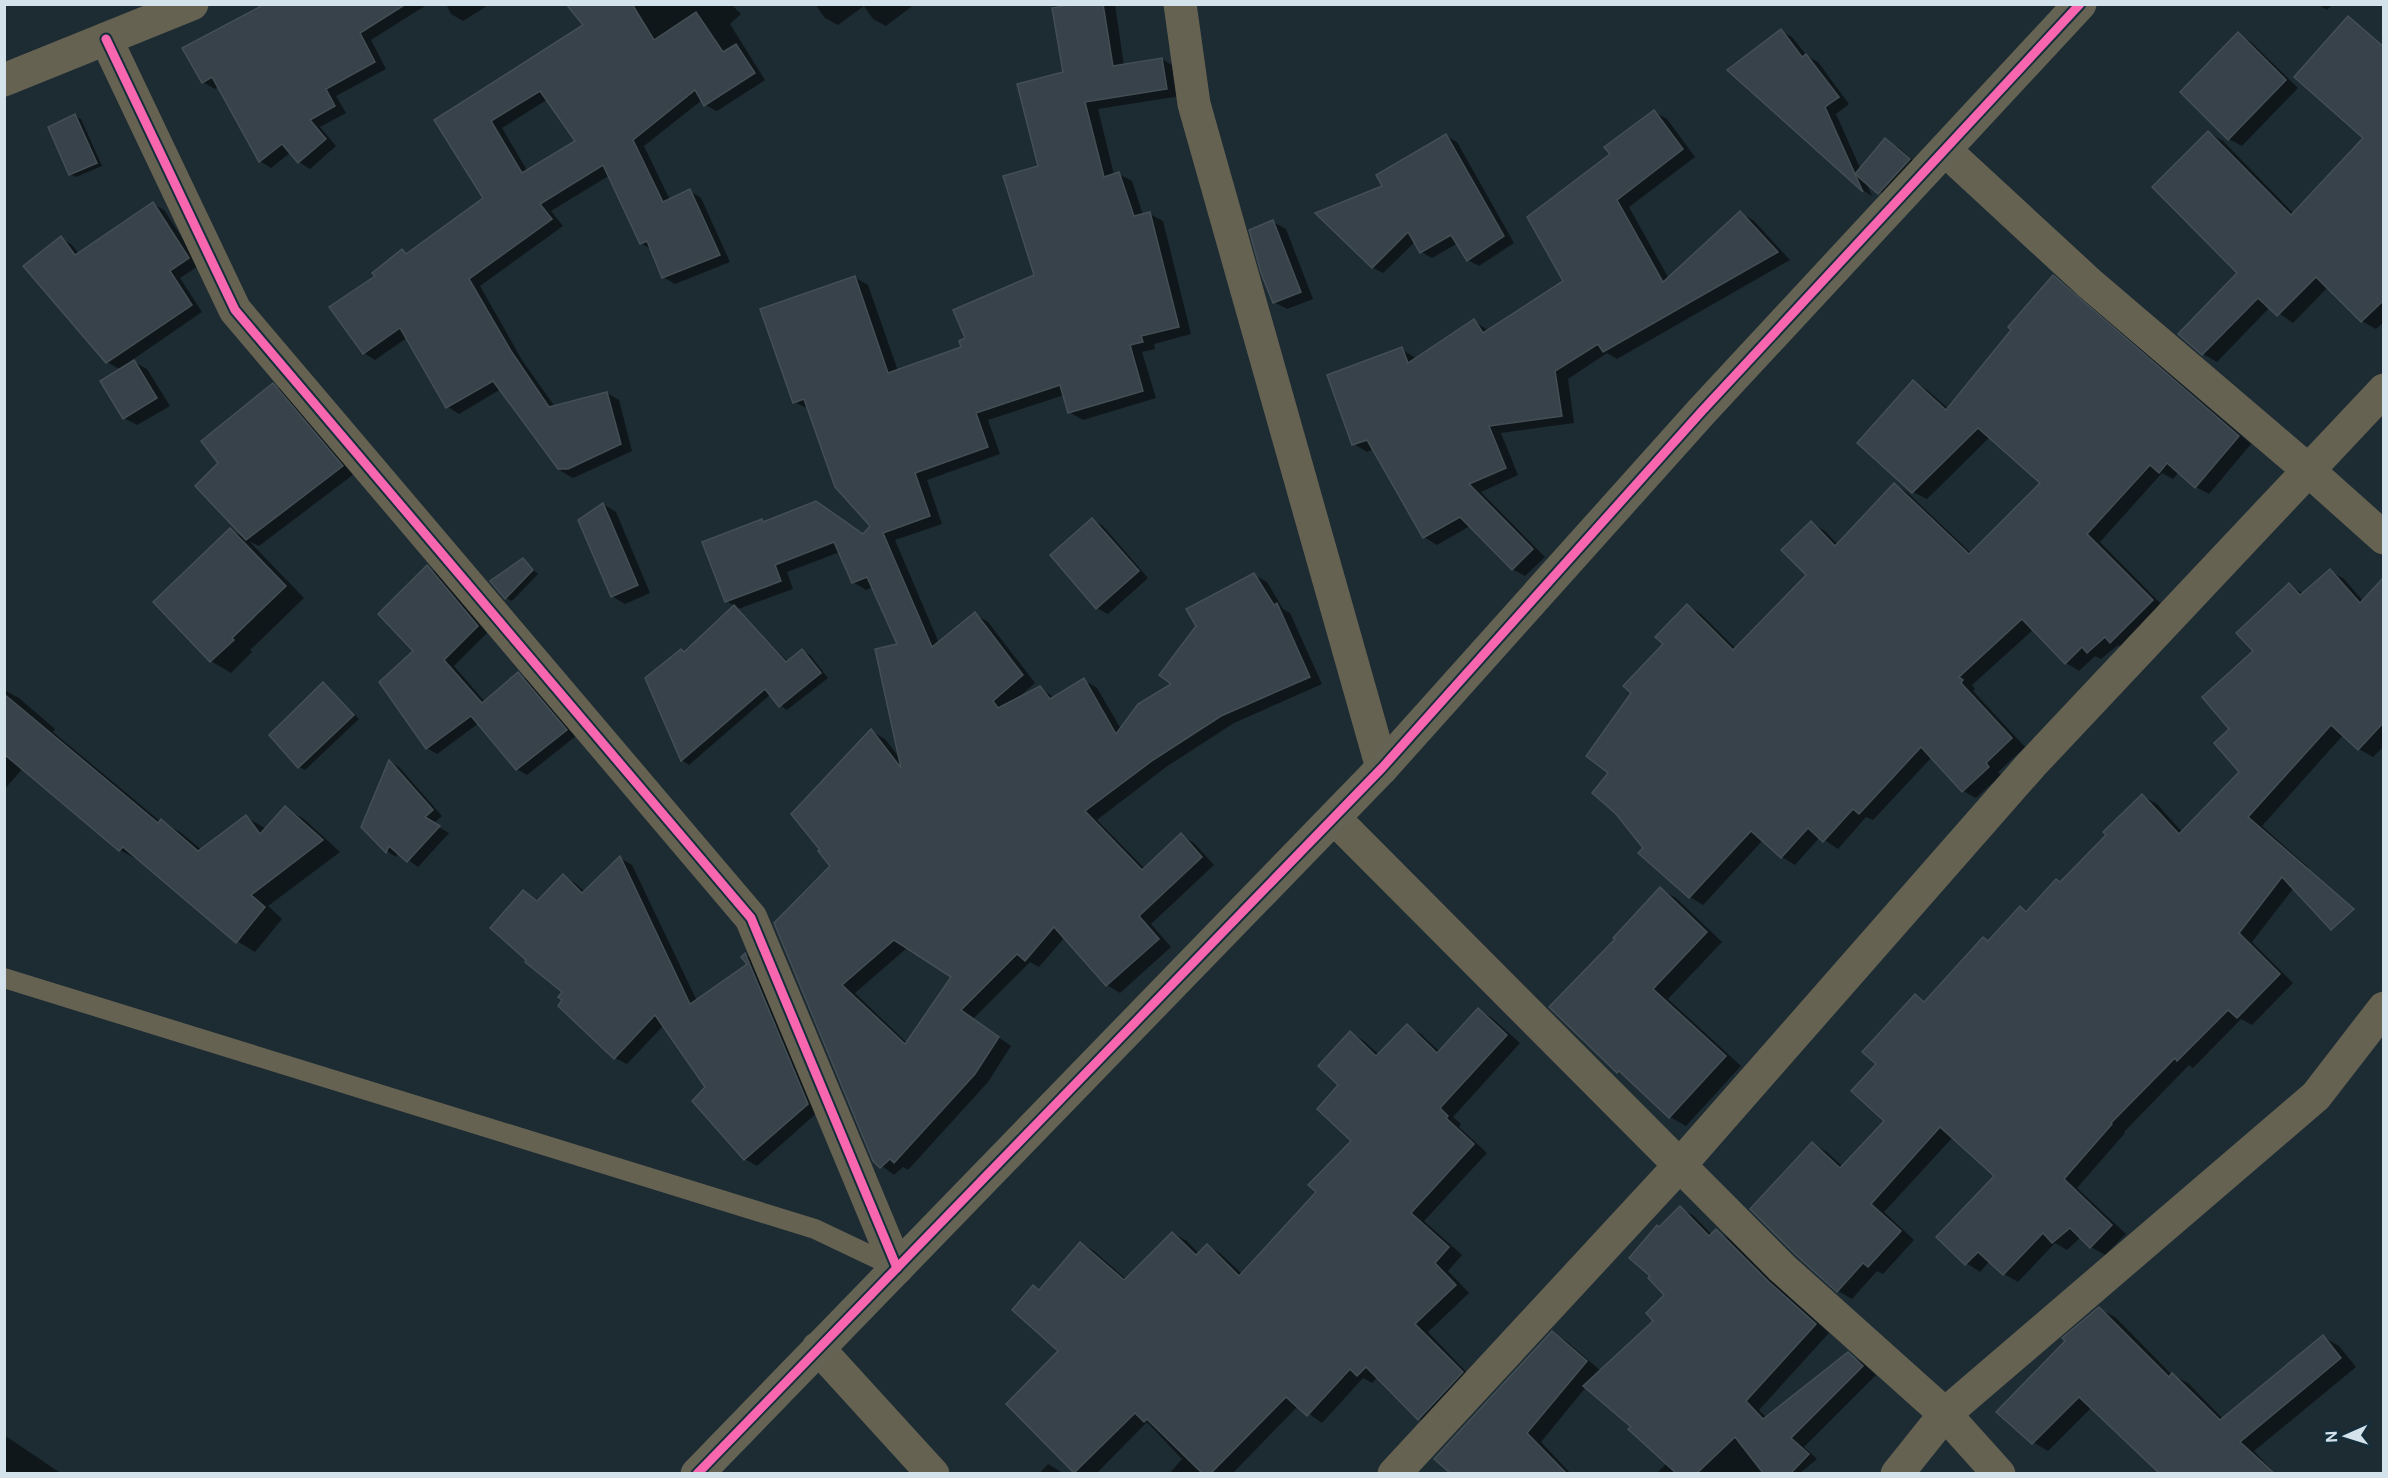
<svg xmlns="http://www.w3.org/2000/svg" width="2388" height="1478" viewBox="0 0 2388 1478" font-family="'DM Sans',sans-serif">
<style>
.shadow{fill:#0007;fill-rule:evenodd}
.building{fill:#37424a;stroke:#444f55;stroke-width:1.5;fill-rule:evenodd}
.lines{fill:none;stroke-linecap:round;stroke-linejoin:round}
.lane{stroke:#656252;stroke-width:20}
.street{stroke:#656252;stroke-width:33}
.secondary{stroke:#656454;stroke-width:33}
.cycleway-casing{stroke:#152e3b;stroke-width:13}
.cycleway{stroke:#f766af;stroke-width:9}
</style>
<rect width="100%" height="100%" fill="#1d2b33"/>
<!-- shadow -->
<g class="shadow">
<polygon points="344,4 428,4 371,40 386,69 336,96 346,113 320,127 336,146 310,169 299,162 291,152 271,168 260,161 219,86 215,89 203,82 184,49"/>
<polygon points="446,4 490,4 463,21 451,14"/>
<path d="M568 4H731L741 14 730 24 765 80 717 111 705 105 702 100 644 146 670 200 690 191 701 198 730 262 675 284 663 277 652 250 641 243 610 175 551 211 563 226 480 286 522 360 555 407 607 393 619 400 632 451 573 478 561 471 501 389 459 414 448 407 408 337 375 360 364 353 377 276 402 251 408 254 485 198 436 120 586 25ZM548 99 577 141 528 172 502 128Z"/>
<polygon points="815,4 915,4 886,26 873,19 864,6 838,25 825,18"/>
<path d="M1053 4H1115L1124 66 1162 59 1175 67 1180 96 1098 109 1114 175 1119 174 1132 181 1143 215 1150 214 1163 221 1191 334 1154 344 1155 349 1142 352 1156 398 1083 420 1069 412 1064 395 988 420 1000 454 927 480 942 524 895 540 939 643 975 614 988 622 1035 683 1018 698 1040 688 1055 698 1084 680 1097 688 1121 729 1174 684 1254 575 1267 582 1283 609 1290 613 1322 684 1234 723 1166 767 1097 820 1145 869 1181 835 1194 843 1214 865 1151 924 1171 947 1120 993 1107 985 1065 937 1039 967 1030 962 973 1019 1011 1046 988 1082 908 1170 903 1167 894 1175 874 1160 775 924 832 866 871 731 885 739 901 760 899 645 873 587 866 590 853 582 840 552 787 572 793 589 738 609 788 662 803 651 810 655 828 678 787 710 780 705 771 694 689 765 682 760 647 679 685 653 735 606 726 601 762 521 864 535 872 526 809 409 794 402 854 277 868 285 898 371 963 348 1036 276 1039 167 1065 73ZM908 947 953 977 907 1043 855 993Z"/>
<polygon points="2317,4 2333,4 2327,10"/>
<polygon points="1781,31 1792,37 1807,56 1818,62 1849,104 1836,114 1861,170 1886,140 1899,148 1922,168 1892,200 1866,182 1872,196 1864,191 1729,70"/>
<polygon points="2238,34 2251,42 2298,88 2242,146 2229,139"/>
<polygon points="2384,74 2384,322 2376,329 2362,321 2328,287 2293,323 2270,307 2217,362 2203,354 2239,273 2209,133 2223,141 2294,214 2365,138"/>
<polygon points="1654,112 1667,119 1695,157 1629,207 1669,279 1740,213 1753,220 1790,260 1617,359 1607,353 1568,379 1574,423 1501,433 1518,475 1481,492 1545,557 1525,576 1512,569 1470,526 1437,545 1424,537 1374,449 1367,452 1354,444 1401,349 1414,357 1416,360 1474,321 1489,331 1565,282 1612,155"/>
<polygon points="75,116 81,119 102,166 76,177 70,174"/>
<polygon points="1446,136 1457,142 1514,243 1479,266 1468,260 1458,243 1432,258 1421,252 1415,242 1383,273 1372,267"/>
<polygon points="153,204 164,210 200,265 180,278 202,312 119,369 107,362 61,238 72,245 79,254"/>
<polygon points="1273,222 1286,229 1313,299 1287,309 1274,302"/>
<polygon points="2053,277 2066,285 2251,444 2209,494 2196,487 2179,472 2173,479 2162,473 2100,542 2166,609 2125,649 2118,645 2101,659 2095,656 2079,671 2066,663 2034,629 1972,685 1975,689 1973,691 2025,747 1998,772 2001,775 1976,798 1963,791 1932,757 1873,820 1866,817 1838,849 1820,837 1795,865 1782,857 1763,840 1703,905 1690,897 1640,853 1645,848 1610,773 1665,644 1688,606 1701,614 1736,649 1808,575 1811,523 1825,531 1838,545 1894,485 1907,492 1971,553 2042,483 1990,437 1927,499 1913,492 1914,382 1927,390 1949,409"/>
<polygon points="134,362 147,369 170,406 137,425 124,418"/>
<polygon points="273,385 285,392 354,474 259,546 249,541 304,598 250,650 252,652 231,673 211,661 155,603 230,530 247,539 220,463"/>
<polygon points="603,504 616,512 650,593 625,604 612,596"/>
<polygon points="1093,520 1103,526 1148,578 1108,614 1097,608"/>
<polygon points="523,560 538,574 512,601 506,598"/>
<polygon points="427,567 438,573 488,632 454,666 485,702 518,674 528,680 576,736 527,775 517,769 479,723 437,754 427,748 415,651"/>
<polygon points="2330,571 2344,579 2363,601 2384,579 2384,746 2373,757 2359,749 2344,734 2262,826 2309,868 2252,942 2293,983 2252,1025 2241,1019 2193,1068 2189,1065 2124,1132 2125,1133 2077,1188 2126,1234 2105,1255 2091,1247 2081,1237 2067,1250 2055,1243 2018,1282 2004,1274 1990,1261 1980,1272 1966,1263 1997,1176 1953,1137 1884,1212 1914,1240 1883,1274 1877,1271 1852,1299 1838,1291 1813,1144 1827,1152 1843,1167 1886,1120 1878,1064 1915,996 1926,1002 1989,942 2020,908 2028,912 2061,883 2143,796 2157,804 2183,833 2241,772 2231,729 2255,652 2289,585 2304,594"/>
<polygon points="323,684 329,688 359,719 305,770 299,767"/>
<polygon points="4,690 19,698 55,729 53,732 161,822 180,832 202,850 246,817 266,829 285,808 304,819 340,852 268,906 282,919 255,952 237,941 140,859 138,860 120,850 23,768 4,790"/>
<polygon points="390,762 399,767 442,816 433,824 449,833 418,867 398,852 396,857 387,851 362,826"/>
<polygon points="620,858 632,865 697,1001 749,964 745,955 757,961 819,1111 757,1166 745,1159 694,1101 707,1087 664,1025 627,1064 615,1058 560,1005 565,992 524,892 539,901 564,876 575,883 585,892"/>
<polygon points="1660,889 1676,898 1722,942 1668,999 1741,1066 1686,1126 1670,1117 1627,1078 1618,1072 1617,939"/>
<polygon points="1479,1010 1492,1018 1520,1043 1453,1117 1461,1124 1459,1127 1487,1153 1424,1221 1462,1255 1448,1271 1469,1293 1428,1332 1475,1381 1433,1427 1419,1419 1378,1377 1372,1383 1363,1378 1322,1423 1298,1406 1232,1474 1169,1474 1182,1459 1147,1422 1096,1474 1075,1473 1008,1404 1060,1351 1040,1291 1080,1243 1094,1251 1127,1280 1173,1233 1187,1241 1199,1254 1208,1246 1221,1254 1243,1275 1318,1192 1353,1141 1340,1085 1350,1033 1364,1041 1379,1055 1407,1026 1421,1034 1440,1052"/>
<polygon points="1680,1208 1694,1216 1712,1235 1716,1231 1730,1239 1784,1292 1829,1333 1759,1410 1767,1418 1848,1354 1862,1362 1876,1375 1804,1447 1817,1459 1799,1474 1656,1474 1667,1463 1633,1427 1586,1387 1541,1442 1571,1474 1452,1474 1436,1459 1552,1333 1566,1341 1601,1371 1655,1322 1666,1295 1659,1229"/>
<polygon points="2099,1309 2115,1317 2172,1375 2188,1383 2223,1419 2323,1337 2339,1346 2356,1367 2254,1451 2276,1474 2161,1474 2092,1407 2048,1451 2033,1442"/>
<polygon points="4,1435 62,1474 4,1474"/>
<polygon points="1048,1464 1061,1472 1063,1474 1039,1474"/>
</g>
<!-- building -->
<g class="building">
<polygon points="265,4 406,4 360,33 375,62 326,89 335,106 310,120 326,139 298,163 282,144 259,162 212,77 202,83 182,48"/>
<path d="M566 4H632L654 40 696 12 723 52 736 44 755 73 704 106 695 90 633 140 663 202 690 189 720 255 662 278 647 241 640 244 603 165 540 204 552 219 469 279 511 351 549 407 607 392 621 444 568 469H558L493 381 446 408 400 328 363 354 329 307 375 276 372 273 402 249 406 254 483 198 434 120 583 25ZM540 91 575 141 522 173 491 121Z"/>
<path d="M1072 4H1103L1113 66 1162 58 1167 89 1085 102 1104 177 1119 172 1134 216 1150 212 1179 327 1141 336 1143 342 1130 345 1143 391 1068 413 1060 385 976 413 988 447 915 473 930 516 883 533 932 647 975 612 1023 675 993 701 998 708 1040 686 1050 699 1084 678 1116 734 1138 704 1171 684 1159 675 1196 626 1186 609 1254 573 1274 605 1277 603 1310 677 1221 716 1153 760 1085 811 1142 870 1181 833 1202 857 1139 916 1159 939 1106 986 1054 927 1025 961 1017 954 961 1010 999 1037 975 1074 894 1163 890 1159 880 1168 873 1161 774 923 830 866 818 851 820 850 791 814 871 729 901 768 875 649 897 644 867 577 852 583 834 542 775 565 781 581 725 602 702 542 762 519 763 522 816 501 863 534 870 526 835 487 804 399 793 403 760 309 855 276 888 373 961 347 959 341 965 338 953 310 1034 275 1003 176 1038 166 1017 84 1063 72 1052 8ZM894 940 951 977 905 1044 842 985Z"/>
<polygon points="2348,16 2384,47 2384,300 2361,322 2316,277 2277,316 2258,298 2202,355 2178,334 2237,273 2152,187 2208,131 2291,215 2363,138 2294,77"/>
<polygon points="1781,29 1802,57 1806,54 1839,97 1825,107 1863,192 1727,70"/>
<polygon points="2238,32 2286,80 2228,140 2180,92"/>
<polygon points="1654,110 1683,149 1617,200 1663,282 1740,211 1778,252 1603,352 1598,344 1555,371 1562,416 1489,426 1506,468 1469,484 1533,549 1512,570 1460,517 1423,538 1367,440 1352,445 1327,375 1402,347 1408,363 1474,319 1483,333 1563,281 1527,217 1610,154 1604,147"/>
<polygon points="75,114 97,163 69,175 48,127"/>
<polygon points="1446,134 1504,236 1467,261 1451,235 1420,253 1408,232 1372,268 1315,213 1382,186 1376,175"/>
<polygon points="1885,138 1910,159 1878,194 1855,174"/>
<polygon points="153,202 189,258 170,271 192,305 106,363 23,266 61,236 75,255"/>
<polygon points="1273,220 1301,292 1273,303 1261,273 1249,230"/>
<polygon points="2053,275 2239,436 2195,488 2167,463 2159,473 2150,465 2087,534 2153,600 2110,643 2105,637 2087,653 2082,647 2065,664 2022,619 1959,677 1963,680 1961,683 2012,738 1986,763 1989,767 1962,792 1921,747 1859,814 1853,809 1823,842 1808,828 1781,858 1751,831 1689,898 1638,853 1643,848 1616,814 1592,793 1608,773 1586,756 1631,693 1623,686 1663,644 1655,637 1687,604 1733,650 1806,575 1781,550 1811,521 1835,546 1894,483 1969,554 2040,483 1978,428 1912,493 1857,443 1913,380 1946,410 2011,330 2008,327"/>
<polygon points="134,360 157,398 123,419 100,381"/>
<polygon points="273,383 343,466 246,540 195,486 218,463 201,441"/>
<polygon points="603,503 638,585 611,597 578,520"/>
<polygon points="1092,518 1139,571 1096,609 1050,555"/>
<polygon points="230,528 286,586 232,638 234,640 210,662 153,602"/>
<polygon points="523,558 533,570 505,599 490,581"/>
<polygon points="427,565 478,626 444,660 482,703 518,672 567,730 516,770 471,716 426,749 379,682 413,651 378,614"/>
<polygon points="2330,569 2360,603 2384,577 2384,722 2358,750 2331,725 2248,817 2354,909 2331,930 2282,877 2239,933 2280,974 2237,1018 2228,1010 2177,1061 2175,1058 2111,1123 2112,1124 2064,1179 2112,1225 2090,1248 2070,1228 2052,1243 2043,1233 2003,1275 1978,1252 1965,1265 1936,1237 1994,1176 1940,1127 1871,1204 1901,1231 1868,1267 1863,1263 1837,1292 1795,1254 1750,1209 1812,1142 1840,1168 1884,1121 1851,1091 1876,1064 1862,1052 1915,994 1924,1002 1983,937 1988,941 2020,906 2026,912 2056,879 2060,882 2106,835 2103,832 2142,794 2179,834 2239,772 2214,743 2229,729 2202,697 2253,651 2236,633 2289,583 2300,595"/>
<polygon points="734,605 786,662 802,649 821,673 779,707 765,689 681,761 645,678 681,649 684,652"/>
<polygon points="323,682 354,715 298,768 269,735"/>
<polygon points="4,694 158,823 161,819 198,851 246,815 260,834 285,806 323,840 251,895 265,907 236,943 123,847 119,851 4,754"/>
<polygon points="389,760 433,810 425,817 440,826 407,862 389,846 386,853 361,827"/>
<polygon points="620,856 690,1004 747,964 741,957 745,953 808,1104 744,1160 692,1101 705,1087 655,1015 614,1059 558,1006 562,1000 558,997 562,992 525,962 526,960 490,928 523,890 537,901 563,874 582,893"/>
<polygon points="1660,887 1707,932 1653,989 1726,1056 1669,1118 1619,1071 1617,1073 1549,1007 1615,939 1613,938"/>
<polygon points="1478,1008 1507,1035 1440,1108 1448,1116 1446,1118 1474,1144 1411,1213 1449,1247 1435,1263 1456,1285 1415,1324 1463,1372 1418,1420 1366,1367 1357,1376 1350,1369 1307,1416 1286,1397 1211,1473 1202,1473 1147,1419 1144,1422 1135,1413 1074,1473 1006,1404 1058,1351 1012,1310 1033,1285 1039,1290 1080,1242 1124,1280 1172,1232 1196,1255 1207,1244 1239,1276 1316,1192 1308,1185 1351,1141 1317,1109 1338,1085 1318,1066 1350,1031 1376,1056 1407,1024 1437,1053"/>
<polygon points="1680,1206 1709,1236 1716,1229 1769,1282 1816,1324 1746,1401 1763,1419 1848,1352 1863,1366 1791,1438 1809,1454 1791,1473 1763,1473 1735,1437 1697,1473 1676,1473 1628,1429 1631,1427 1583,1386 1653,1321 1646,1313 1664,1295 1648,1278 1650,1276 1629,1258 1657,1225 1659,1227"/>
<polygon points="2099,1307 2169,1377 2172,1373 2220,1420 2323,1335 2341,1358 2240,1442 2274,1473 2159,1473 2079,1397 2032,1444 1996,1412 2065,1341 2062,1338"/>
<polygon points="1552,1331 1587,1361 1527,1433 1566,1473 1450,1473 1434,1459"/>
</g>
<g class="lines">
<!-- lane -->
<polyline class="lane" points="4,978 815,1229 897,1268"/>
<!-- street -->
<g class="street">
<polyline points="1180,4 1194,104 1382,768"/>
<polyline points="106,39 235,310 751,918 897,1268"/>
<polyline points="4,80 192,4"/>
<polyline points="1945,150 2089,283 2308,470 2384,538"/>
<polyline points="1334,818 1782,1268 1945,1414 1999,1474"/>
<polyline points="818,1348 933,1474"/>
<polyline points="1394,1474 1680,1165 2031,765 2384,390"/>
<polyline points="1897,1474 1945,1414 2316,1096 2384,1008"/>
</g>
<!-- secondary -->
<polyline class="secondary" points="697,1474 1382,768 1702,411 2080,4"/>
<!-- cycleway casing -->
<g class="cycleway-casing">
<g id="cycleway">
<polyline points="106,39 235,310 751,918 897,1268"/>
<polyline points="697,1474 1382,768 1702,411 2080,4"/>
</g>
</g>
<!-- cycleway -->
<use href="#cycleway" class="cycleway"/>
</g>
<!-- border -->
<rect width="2388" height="1478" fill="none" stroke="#d4e3eb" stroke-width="12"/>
<!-- north arrow -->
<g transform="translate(2346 1436) rotate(267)" stroke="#152e3b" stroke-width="4.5" paint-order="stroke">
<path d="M0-4.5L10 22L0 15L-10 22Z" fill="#d4e3eb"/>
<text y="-9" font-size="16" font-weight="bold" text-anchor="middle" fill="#d4e3eb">N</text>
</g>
</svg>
